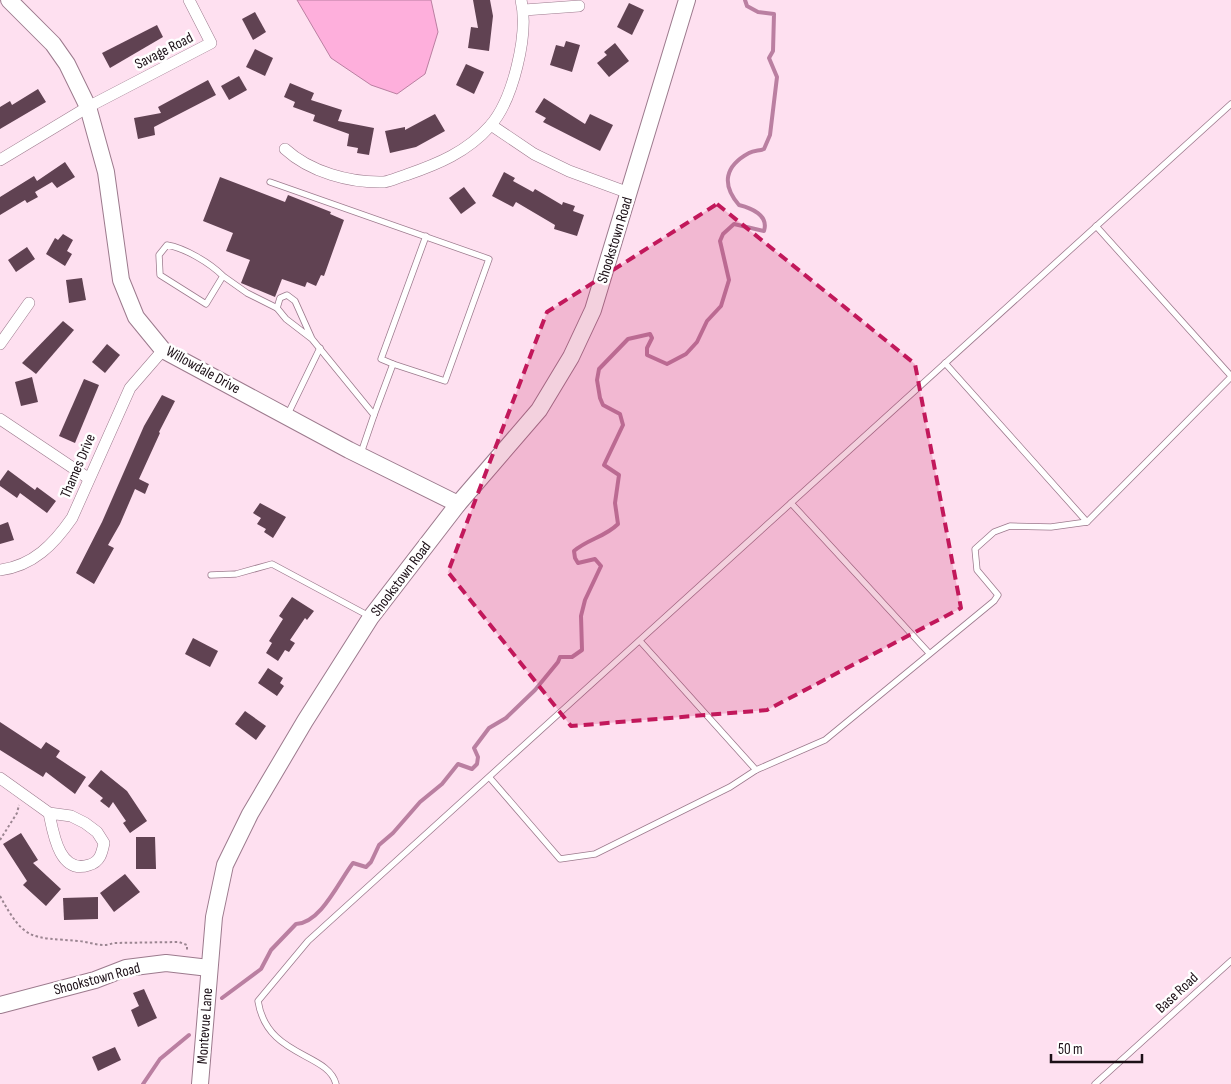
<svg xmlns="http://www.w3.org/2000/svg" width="1231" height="1084" viewBox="0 0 1231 1084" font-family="'Sofia Sans Condensed',sans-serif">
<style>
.water{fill:#feafdc;stroke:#ba7fa1}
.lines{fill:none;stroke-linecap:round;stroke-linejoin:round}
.stream{stroke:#ba7fa1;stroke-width:4}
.building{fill:#604252}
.lane-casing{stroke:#9c7a8d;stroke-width:7}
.street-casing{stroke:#9c7a8d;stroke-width:12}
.secondary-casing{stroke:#9c7a8d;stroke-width:18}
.path{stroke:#9b8591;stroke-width:2;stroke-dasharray:2.5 2.5;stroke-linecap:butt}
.lane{stroke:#fff;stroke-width:5.5}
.street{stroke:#fff;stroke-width:11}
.secondary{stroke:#fff;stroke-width:16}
.marked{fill:#c2185b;fill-opacity:0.2;stroke:#c2185b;stroke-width:4;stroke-dasharray:10 6;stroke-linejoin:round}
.labels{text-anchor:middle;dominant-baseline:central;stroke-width:5;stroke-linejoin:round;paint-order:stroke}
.street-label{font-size:15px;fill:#1c1017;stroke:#fff}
</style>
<rect width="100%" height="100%" fill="#fee0f0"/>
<!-- water -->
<polygon class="water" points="297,0 431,0 438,32 425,74 397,94 371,85 331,58"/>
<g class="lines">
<!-- stream -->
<g class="stream">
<path d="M222 998 261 969 271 950 296 924C321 923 339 881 353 863L366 867 371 862 379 845 393 833 420 802 442 784 458 764 472 769 477 764 478 757 474 748 489 728 506 718 535 690 558 662 560 657H572L582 650 581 616 585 600 601 566 595 559 578 563 575 558 574 551C588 539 605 537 618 524L615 503 619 475 604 465 623 425 620 414 603 405 600 398 597 380 599 369 628 339 650 334 652 338 647 348V355L667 364 686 354 697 342 707 321 721 306 729 280 720 241 723 234 734 224 764 231C769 215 751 208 739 205 721 184 725 166 749 153 754 150 759 151 764 149L770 135 777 77 769 58 773 51 774 14 758 12 747 6 745 0"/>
<polyline points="143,1084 160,1059 189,1035"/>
</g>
</g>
<!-- building -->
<g class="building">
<polygon points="473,0 490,0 493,16 489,51 468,48 471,27 478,28"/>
<polygon points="629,3 644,10 632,35 617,27"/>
<polygon points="255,12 266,32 253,40 242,19"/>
<polygon points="157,25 163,37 110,68 102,53"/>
<polygon points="566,41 580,45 572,72 550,65 556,45 564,47"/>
<polygon points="615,43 629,61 609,77 597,63 607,55 604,52"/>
<polygon points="255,49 273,58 265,76 246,67"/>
<polygon points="466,64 484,72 474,94 456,85"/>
<polygon points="239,76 247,90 229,100 221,86"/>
<polygon points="208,80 216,95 154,127 155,135 138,139 134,118 161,113 158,107"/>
<polygon points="290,83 314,93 311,100 342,110 338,121 374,128 369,155 357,153 358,148 347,146 349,134 313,121 315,115 293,107 295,102 284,97"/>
<polygon points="38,89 46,102 0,129 0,107 10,101 12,105"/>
<polygon points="544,98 585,124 590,114 613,125 600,151 543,122 546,118 535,112"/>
<polygon points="435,114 445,131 416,147 390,153 385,131 405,127 405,130"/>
<polygon points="65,162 75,177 57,188 52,182 35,192 38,197 27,203 25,200 0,215 0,197 34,176 37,181"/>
<polygon points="504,172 515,178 513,181 533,192 535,189 562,205 563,202 575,206 573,211 584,215 577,236 554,229 555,225 516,202 513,207 492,196"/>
<polygon points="220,177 285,202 288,195 331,212 330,214 344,220 324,276 321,275 316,286 307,282 305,287 282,279 275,297 241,283 250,260 226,251 233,233 203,221"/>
<polygon points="464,187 476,203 461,214 449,198"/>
<polygon points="63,234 73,240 67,251 72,254 65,266 46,254 55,238 58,240"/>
<polygon points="27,247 35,259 16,272 8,260"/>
<polygon points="82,278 86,300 69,303 66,280"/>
<polygon points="63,321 74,330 36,374 22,363"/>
<polygon points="107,344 120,355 105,373 92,362"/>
<polygon points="32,377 38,402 21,406 15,382"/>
<polygon points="84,379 99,385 75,443 59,436"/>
<polygon points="162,395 175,401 159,432 160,433 139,479 149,484 145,494 135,489 120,524 108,545 114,548 94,584 76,573 102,522 144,426"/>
<polygon points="8,470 35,490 37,487 56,501 47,513 20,493 17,498 0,486 0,481"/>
<polygon points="260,503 286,517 273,538 264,532 266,529 257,524 261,518 253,513"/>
<polygon points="8,522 14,540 0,544 0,525"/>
<polygon points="292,597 314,611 307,620 305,618 290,640 295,643 289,652 285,650 278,661 266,653 272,643 269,641 283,619 279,616"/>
<polygon points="193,638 218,651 210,667 185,654"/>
<polygon points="268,668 283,678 280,683 284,686 277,696 258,683"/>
<polygon points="245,711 266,726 256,740 235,724"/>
<polygon points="0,722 41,749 46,742 60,751 56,757 86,777 75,794 46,772 43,777 0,750"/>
<polygon points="101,770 127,791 147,821 130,833 123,823 126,821 113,802 109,808 100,801 103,798 88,786"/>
<polygon points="21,833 38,860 33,863 61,889 46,906 23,885 27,881 3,844"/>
<polygon points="136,837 155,837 156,869 136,869"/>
<polygon points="125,874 140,892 114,912 100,893"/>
<polygon points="98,897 98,919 64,920 63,898"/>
<polygon points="144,989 157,1018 138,1027 131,1010 139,1006 133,993"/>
<polygon points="115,1047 121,1060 98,1071 92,1057"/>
</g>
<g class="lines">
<!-- lane casing -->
<g class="lane-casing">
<g id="lane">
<polyline points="270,182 489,259 445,381 393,364 374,415"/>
<polyline points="1096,226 1231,376"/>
<path d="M223 276C210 263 185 248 167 245L159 255 160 275 206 304 223 276 247 293 277 308"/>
<polyline points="312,339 286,319 277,308 280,298 287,295 295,301 312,339 374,415 361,453"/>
<polyline points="945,363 1087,522"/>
<polyline points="393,364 381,359 426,236"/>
<polyline points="287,416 320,348"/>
<polyline points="791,503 929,653"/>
<polyline points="211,575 236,574 272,564 369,616"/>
<polyline points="640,641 756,770"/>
<polyline points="490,778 560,859 595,854 730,787 756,770 825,740 994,601 998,595 977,570 975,549 994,532 1010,526 1051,527 1087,522 1231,377"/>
<path d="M336 1084C328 1052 267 1058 258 1001L308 941 1231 104"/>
<polyline points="1095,1084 1231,961"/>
</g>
</g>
<!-- street casing -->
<g class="street-casing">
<g id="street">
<polyline points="524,10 579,6"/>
<polyline points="491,125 534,154 569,171 629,193"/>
<path d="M285 149C310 172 350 183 384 182 391 181 399 177 406 175 438 164 467 152 490 126 513 100 529 34 521 0"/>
<polyline points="0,160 88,107 211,43 189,0"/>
<polyline points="0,344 29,303"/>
<polyline points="0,419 88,478"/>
<path d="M0 570C33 566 54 544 72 518L130 388 163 350"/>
<path d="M0 778 49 813 71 816 85 823 97 832 104 843C102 853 100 862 89 865 59 875 53 832 49 813"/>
</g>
</g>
<!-- secondary casing -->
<g class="secondary-casing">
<g id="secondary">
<polyline points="9,0 53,44 67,64 88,107 106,172 121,280 136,317 163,350 349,450 458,504"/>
<polyline points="0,1005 95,980 126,968 166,963 209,968"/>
<polyline points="200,1084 214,917 225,865 250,814 305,721 371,617 458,504 539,410 571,357 593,310 687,0"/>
</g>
</g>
<!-- path -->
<g class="path">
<polyline points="0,840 17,813 19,805"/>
<path d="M0 896C25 942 31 937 79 941 91 942 102 948 113 943L179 942 187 945V951"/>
</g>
<!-- lane -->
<use href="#lane" class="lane"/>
<!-- street -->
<use href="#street" class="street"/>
<!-- secondary -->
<use href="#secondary" class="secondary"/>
</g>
<!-- marked area -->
<path class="marked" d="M717 204 915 364 961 608 767 710 571 726 448 572 547 312Z"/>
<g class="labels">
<!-- street labels -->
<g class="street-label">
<text transform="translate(164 51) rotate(-27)">Savage Road</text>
<text transform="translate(615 240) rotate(-73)">Shookstown Road</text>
<text transform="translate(203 370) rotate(29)">Willowdale Drive</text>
<text transform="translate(78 466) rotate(-67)">Thames Drive</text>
<text transform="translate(401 579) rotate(-53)">Shookstown Road</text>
<text transform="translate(97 979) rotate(-15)">Shookstown Road</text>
<text transform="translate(1177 993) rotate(-43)">Base Road</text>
<text transform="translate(205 1026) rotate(-86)">Montevue Lane</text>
</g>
</g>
<!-- scale -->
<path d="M1051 1054v8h91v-8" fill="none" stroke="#1c1017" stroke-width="2.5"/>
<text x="1058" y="1054" font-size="15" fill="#1c1017" stroke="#ffffff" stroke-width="4" paint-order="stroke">50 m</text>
</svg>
